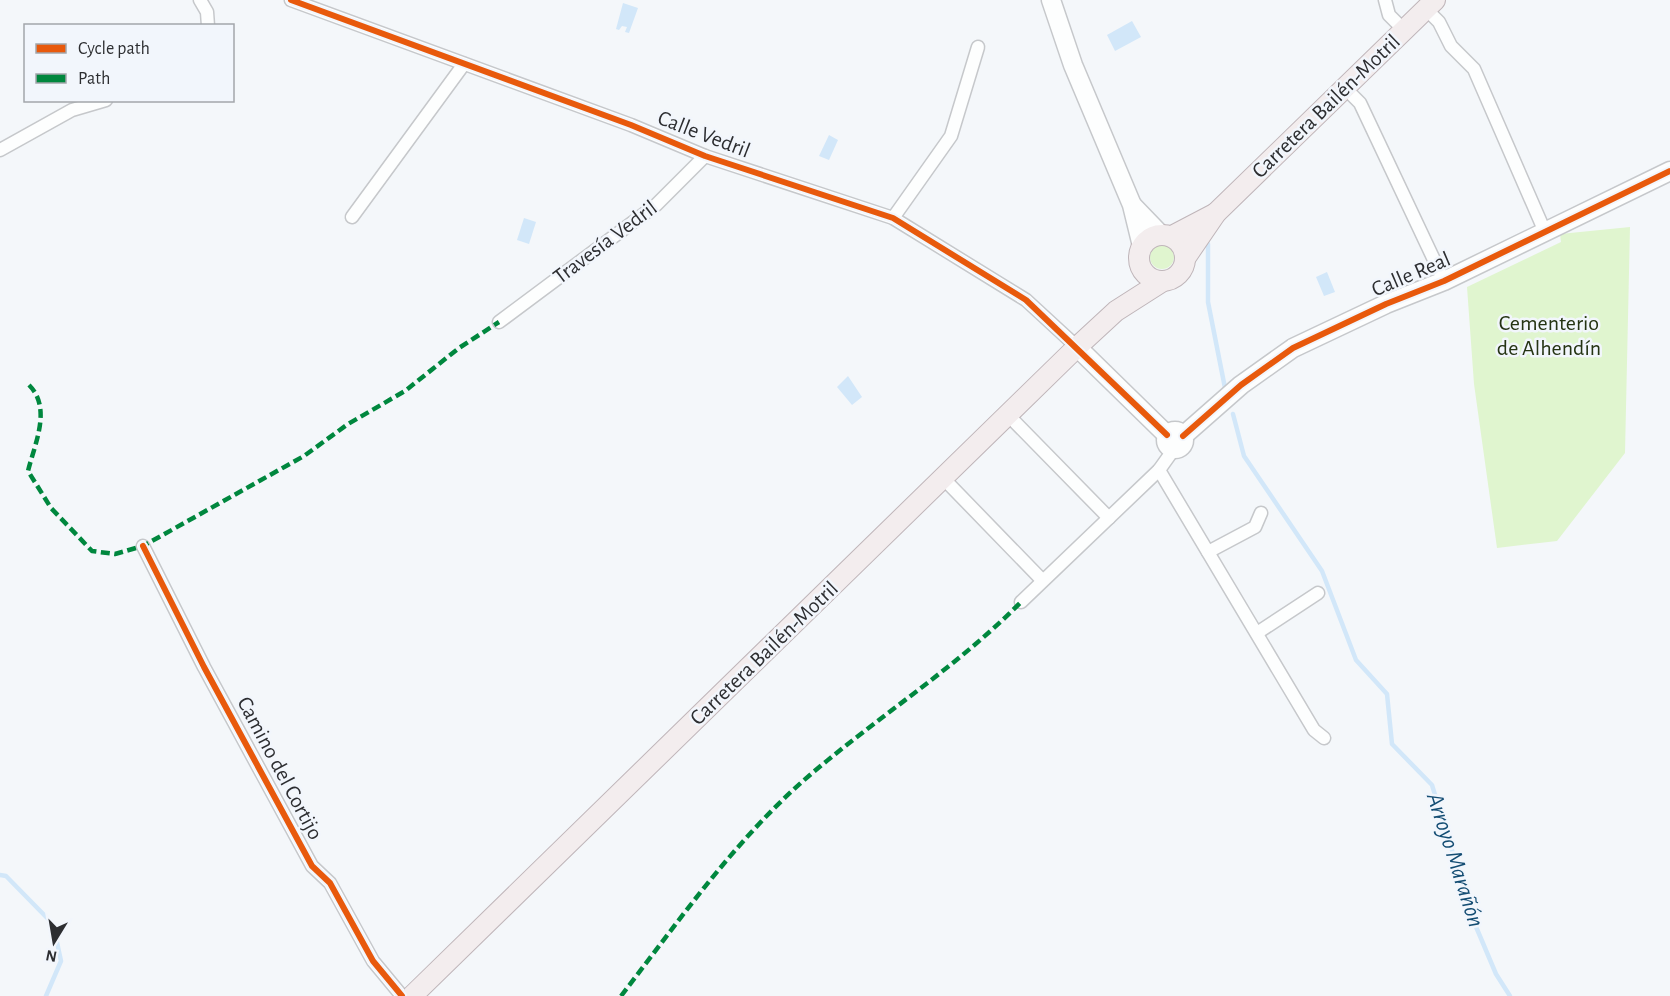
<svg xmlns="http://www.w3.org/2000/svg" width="1670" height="996" viewBox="0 0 1670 996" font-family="'Alegreya Sans',sans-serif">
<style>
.green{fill:#e0f5cf}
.water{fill:#d2e7f9}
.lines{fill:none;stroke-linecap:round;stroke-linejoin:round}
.stream{stroke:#d2e7f9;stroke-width:4.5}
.street-casing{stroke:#c6c8cb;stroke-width:15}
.secondary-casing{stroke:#c6c8cb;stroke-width:21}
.primary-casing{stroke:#bfb5b9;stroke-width:22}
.street{stroke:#fdfefe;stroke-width:12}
.secondary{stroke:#fdfefe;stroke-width:18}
.primary{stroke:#f3edee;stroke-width:20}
.quiet{stroke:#00873e;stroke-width:4.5;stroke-dasharray:9 4.5;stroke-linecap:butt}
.cycleway-casing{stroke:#f2f6fc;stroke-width:10}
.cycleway{stroke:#e8590c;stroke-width:6}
.labels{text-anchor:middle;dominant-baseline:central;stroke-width:5;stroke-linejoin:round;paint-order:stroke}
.street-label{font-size:22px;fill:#2d2e31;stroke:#f2f6fc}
.park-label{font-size:22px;fill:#253413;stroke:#f2f6fc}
.water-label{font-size:24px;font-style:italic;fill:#144d73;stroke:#f2f6fc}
</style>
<rect width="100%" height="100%" fill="#f4f7fa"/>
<!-- green -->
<g class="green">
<polygon points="1630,227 1625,453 1557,541 1497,548 1474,384 1467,287 1561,242 1560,234"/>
<circle cx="1162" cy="257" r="12"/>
</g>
<!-- water -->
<g class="water">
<polygon points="623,3 638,8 629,33 625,32 627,27 622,26 619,30 616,29"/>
<polygon points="1132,21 1141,37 1115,51 1107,35"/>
<polygon points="829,135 838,140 829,160 819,156"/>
<polygon points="524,218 536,222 529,244 517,240"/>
<polygon points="1327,272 1335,292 1324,296 1316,277"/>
<polygon points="848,376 862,397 852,405 837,387"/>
</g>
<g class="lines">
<!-- stream -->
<g class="stream">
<polyline points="1208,244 1208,302 1225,388"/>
<polyline points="1233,414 1244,456 1322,571 1356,660 1387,694 1392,744 1432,785 1474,922 1496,974 1510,996"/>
<polyline points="0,875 6,876 53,924 61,961 46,996"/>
</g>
<!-- street casing -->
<g class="street-casing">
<g id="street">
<polyline points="200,0 207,12 208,26"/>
<polyline points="291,0 631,125 705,156 893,218 1026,300 1077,347"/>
<polyline points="1385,0 1389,15 1404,30"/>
<polyline points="1426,9 1439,22 1451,46 1474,69 1545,232"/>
<polyline points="1345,88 1360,103 1444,281"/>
<polyline points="0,150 72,110 106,100"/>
<polyline points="352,217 464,64"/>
<polyline points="893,218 951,136 978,47"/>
<polyline points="499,322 656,205 705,156"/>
<polyline points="1008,415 1109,518"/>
<polyline points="1159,470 1314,730 1324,738"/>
<polyline points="943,478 1042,580"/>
<polyline points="143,546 204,667 312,866 330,883 373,961 402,996"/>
<polyline points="1208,552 1255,527 1261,513"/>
<polyline points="1021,602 1159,470 1174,449"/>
<polyline points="1257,633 1318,593"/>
</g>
</g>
<!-- secondary casing -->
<g class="secondary-casing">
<g id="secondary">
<polyline points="1051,0 1073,65 1132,205 1142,246"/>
<polyline points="1133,206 1160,234"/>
<polyline points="1077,347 1167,435"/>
<circle cx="1175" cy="440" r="9"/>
<polyline points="1183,436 1241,385 1293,348 1386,304 1444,281 1670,171"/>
</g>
</g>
<!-- primary casing -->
<g class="primary-casing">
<g id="primary">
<circle cx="1162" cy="258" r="23"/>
<polyline points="1172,236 1216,213"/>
<polyline points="1186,257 1216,213 1435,0"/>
<polyline points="412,996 1077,347 1116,311 1163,281"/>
</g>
</g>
<!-- street -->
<use href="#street" class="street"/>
<!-- secondary -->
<use href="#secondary" class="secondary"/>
<!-- primary -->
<use href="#primary" class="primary"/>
<!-- quiet -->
<g class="quiet">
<path d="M29 385C52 408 35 443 28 471L51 508 92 551 115 554 143 546 304 456 348 424 405 391 459 348 499 322"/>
<path d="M621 996C678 922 733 843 803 781 874 719 955 669 1021 602"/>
</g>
<!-- cycleway casing -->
<g class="cycleway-casing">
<g id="cycleway">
<polyline points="291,0 631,125 705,156 893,218 1026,300 1167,435"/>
<polyline points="1183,436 1241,385 1293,348 1386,304 1444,281 1670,171"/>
<polyline points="143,546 204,667 312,866 330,883 373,961 402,996"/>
</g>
</g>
<!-- cycleway -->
<use href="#cycleway" class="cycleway"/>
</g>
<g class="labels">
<!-- street labels -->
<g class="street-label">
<text transform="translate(1326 106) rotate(-44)">Carretera Bailén-Motril</text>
<text transform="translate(704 134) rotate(21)">Calle Vedril</text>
<text transform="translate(605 242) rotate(-37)">Travesía Vedril</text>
<text transform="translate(1411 274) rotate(-23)">Calle Real</text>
<text transform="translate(764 653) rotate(-44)">Carretera Bailén-Motril</text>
<text transform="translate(280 768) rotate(62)">Camino del Cortijo</text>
</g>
<!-- park labels -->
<g class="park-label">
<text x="1549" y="323">Cementerio<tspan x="1549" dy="25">de Alhendín</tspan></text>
</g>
<!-- water labels -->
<g class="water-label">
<text transform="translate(1455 860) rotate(72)">Arroyo Marañón</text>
</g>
</g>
<!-- legend -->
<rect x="24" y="24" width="210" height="78" fill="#f2f6fc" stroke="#a3a6ab" stroke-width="1.5"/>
<rect x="36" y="44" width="30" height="9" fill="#e8590c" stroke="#a3a6ab" stroke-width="1.5"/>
<text x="78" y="54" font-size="18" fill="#2d2e31">Cycle path</text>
<rect x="36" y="74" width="30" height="9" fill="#00873e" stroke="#a3a6ab" stroke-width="1.5"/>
<text x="78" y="84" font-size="18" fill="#2d2e31">Path</text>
<!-- north arrow -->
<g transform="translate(54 942) rotate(191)" stroke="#f2f6fc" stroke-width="4.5" paint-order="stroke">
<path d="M0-4.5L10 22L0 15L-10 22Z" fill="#2d2e31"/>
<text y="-9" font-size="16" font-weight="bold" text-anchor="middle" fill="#2d2e31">N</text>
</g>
</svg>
